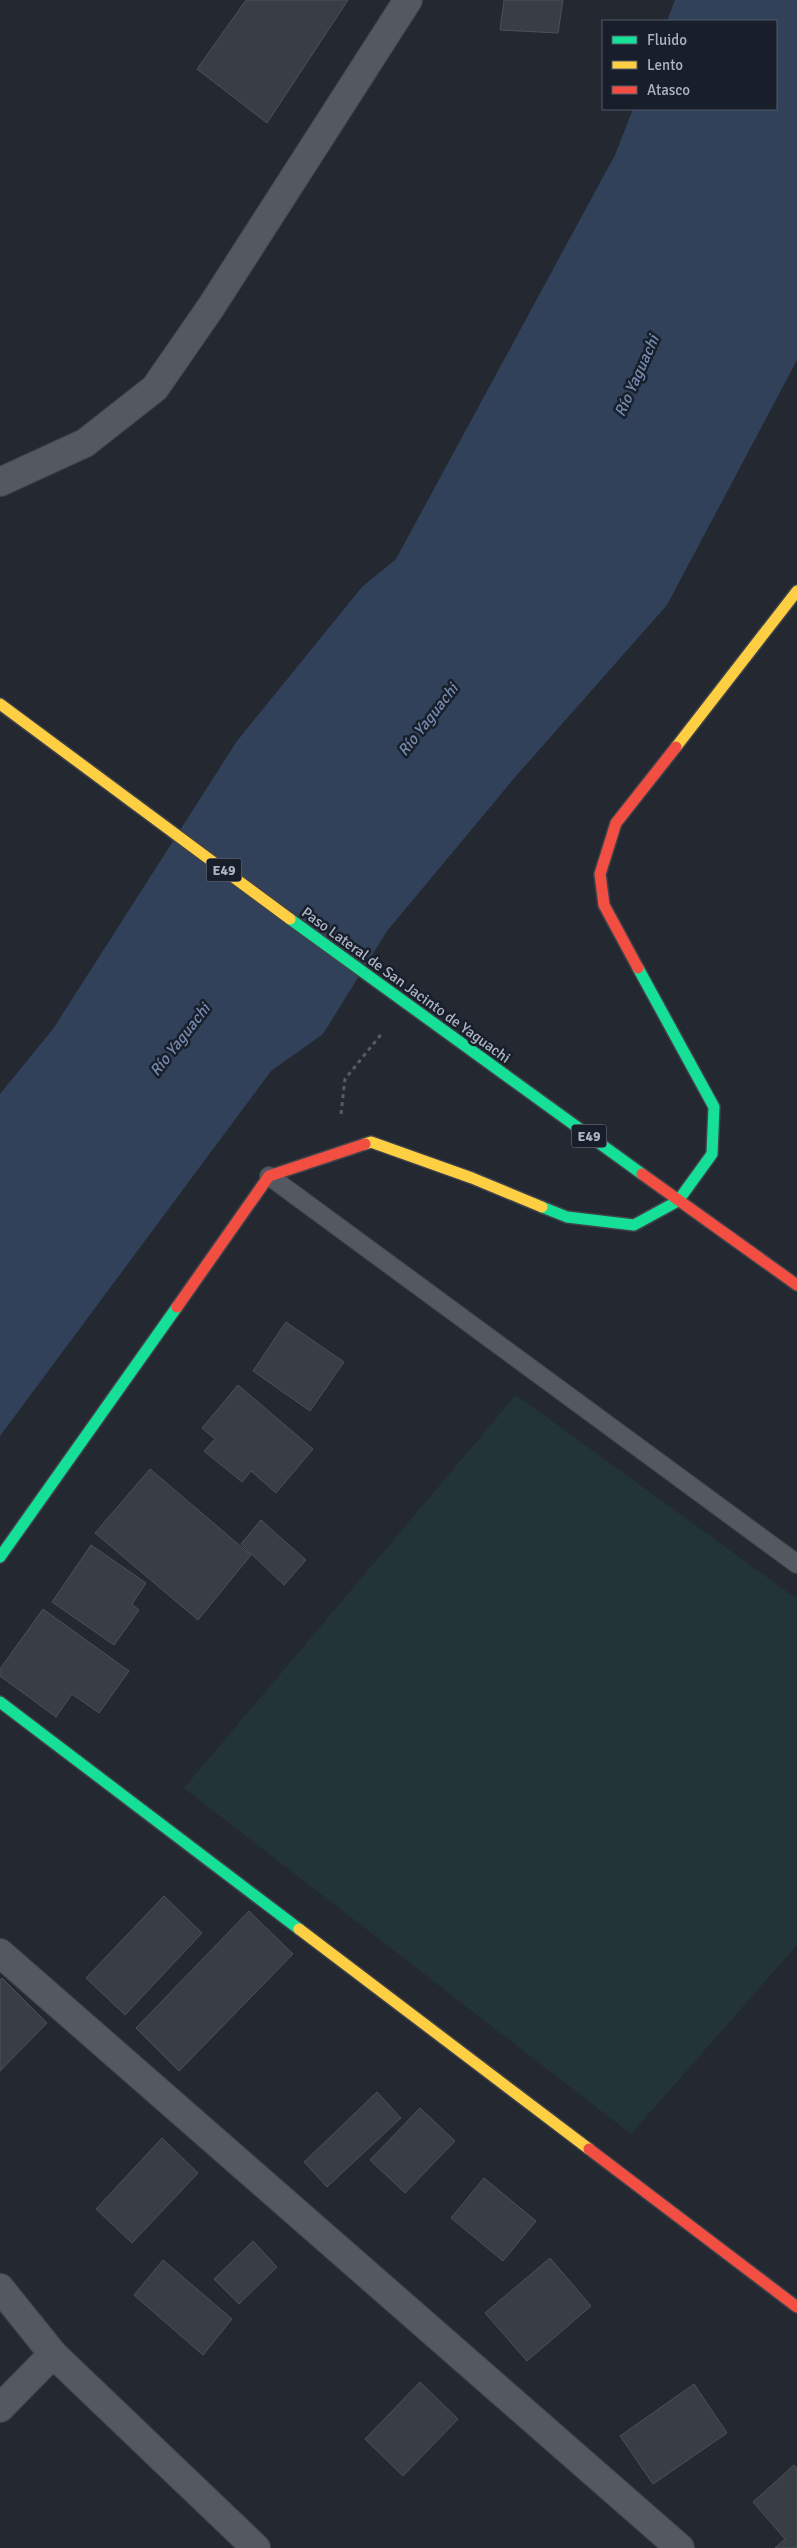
<svg xmlns="http://www.w3.org/2000/svg" width="797" height="2548" viewBox="0 0 797 2548" font-family="Signika,sans-serif">
<style>
.green{fill:#223438}
.water{fill:#31415a}
.building{fill:#393e45;stroke:#4b515a}
.lines{fill:none;stroke-linecap:round;stroke-linejoin:round}
.lane-casing{stroke:#40434a;stroke-width:20}
.street-casing{stroke:#40434a;stroke-width:30}
.fast-casing{stroke:#40434a;stroke-width:14}
.slow-casing{stroke:#40434a;stroke-width:14}
.jam-casing{stroke:#40434a;stroke-width:14}
.path{stroke:#575c63;stroke-width:3;stroke-dasharray:4 4;stroke-linecap:butt}
.lane{stroke:#545860;stroke-width:18}
.street{stroke:#545860;stroke-width:28}
.fast{stroke:#16e098;stroke-width:11}
.slow{stroke:#ffcf43;stroke-width:11}
.jam{stroke:#f24e42;stroke-width:11}
.labels{text-anchor:middle;dominant-baseline:central;stroke-width:5;stroke-linejoin:round;paint-order:stroke}
.shield{fill:#181f2b;stroke:#808796;stroke-width:1}
.shield-label{font-size:14px;font-weight:bold;fill:#acb4c4}
.street-label{font-size:15px;fill:#acb4c4;stroke:#181f2b}
.water-label{font-size:16px;font-style:italic;fill:#748aae;stroke:#181f2b}
</style>
<rect width="100%" height="100%" fill="#242931"/>
<!-- green -->
<polygon class="green" points="516,1395 797,1599 797,1945 631,2134 184,1788"/>
<!-- water -->
<polygon class="water" points="675,0 797,0 797,360 667,605 516,776 387,931 323,1034 271,1071 0,1436 0,1094 53,1029 237,741 362,587 396,559 615,155 633,109 776,109 776,21 667,21"/>
<!-- building -->
<g class="building">
<polygon points="246,0 348,0 267,123 197,69"/>
<polygon points="504,0 563,0 558,33 500,30"/>
<polygon points="286,1322 344,1362 310,1411 253,1371"/>
<polygon points="238,1385 313,1449 276,1493 251,1471 242,1482 204,1451 215,1439 202,1428"/>
<polygon points="150,1469 251,1555 198,1620 95,1533"/>
<polygon points="261,1520 306,1560 284,1585 241,1544"/>
<polygon points="91,1545 146,1583 132,1604 139,1610 114,1645 52,1602"/>
<polygon points="43,1609 129,1671 99,1713 72,1694 56,1717 0,1676 0,1669"/>
<polygon points="164,1896 202,1933 125,2015 86,1978"/>
<polygon points="249,1911 293,1954 179,2071 136,2028"/>
<polygon points="2,1978 47,2023 0,2071 0,1980"/>
<polygon points="377,2092 401,2118 327,2187 304,2162"/>
<polygon points="420,2108 455,2141 405,2193 370,2160"/>
<polygon points="162,2138 198,2173 132,2243 96,2209"/>
<polygon points="484,2178 536,2221 503,2261 451,2218"/>
<polygon points="253,2241 277,2267 239,2304 214,2279"/>
<polygon points="550,2258 591,2306 527,2361 485,2313"/>
<polygon points="163,2260 232,2319 203,2355 134,2295"/>
<polygon points="420,2382 458,2419 403,2476 365,2439"/>
<polygon points="694,2384 727,2433 653,2484 620,2436"/>
<polygon points="794,2465 797,2469 797,2548 775,2548 785,2539 753,2502"/>
</g>
<g class="lines">
<!-- lane casing -->
<g class="lane-casing">
<polyline id="lane" points="269,1176 797,1564"/>
</g>
<!-- street casing -->
<g class="street-casing">
<g id="street">
<polyline points="0,482 85,443 155,388 211,307 408,0"/>
<polyline points="0,1953 680,2548"/>
<polyline points="0,2288 53,2354 256,2548"/>
<polyline points="0,2408 53,2354"/>
</g>
</g>
<!-- fast casing -->
<g class="fast-casing">
<g id="fast">
<polyline points="290,919 642,1174"/>
<polyline points="542,1207 567,1217 634,1225 678,1201 712,1154 714,1107 638,968"/>
<polyline points="0,1557 177,1307"/>
<polyline points="0,1702 299,1929"/>
</g>
</g>
<!-- slow casing -->
<g class="slow-casing">
<g id="slow">
<polyline points="0,704 290,919"/>
<polyline points="676,747 797,591"/>
<polyline points="365,1144 371,1142 472,1178 542,1207"/>
<polyline points="299,1929 589,2149"/>
</g>
</g>
<!-- jam casing -->
<g class="jam-casing">
<g id="jam">
<polyline points="638,968 604,905 600,874 616,823 676,747"/>
<polyline points="642,1174 797,1285"/>
<polyline points="177,1307 269,1176 365,1144"/>
<polyline points="589,2149 797,2307"/>
</g>
</g>
<!-- path -->
<polyline class="path" points="341,1114 345,1079 383,1032"/>
<!-- lane -->
<use href="#lane" class="lane"/>
<!-- street -->
<use href="#street" class="street"/>
<!-- fast -->
<use href="#fast" class="fast"/>
<!-- slow -->
<use href="#slow" class="slow"/>
<!-- jam -->
<use href="#jam" class="jam"/>
</g>
<g class="labels">
<!-- shield labels -->
<g class="shield">
<rect x="206.5" y="858.5" width="35" height="23" rx="4"/>
<rect x="571.5" y="1124.5" width="35" height="23" rx="4"/>
</g>
<g class="shield-label">
<text x="224" y="870">E49</text>
<text x="589" y="1136">E49</text>
</g>
<!-- street labels -->
<g class="street-label">
<text transform="translate(406 985) rotate(36)">Paso Lateral de San Jacinto de Yaguachi</text>
</g>
<!-- water labels -->
<g class="water-label">
<text transform="translate(637 376) rotate(-66)">Río Yaguachi</text>
<text transform="translate(428 720) rotate(-52)">Río Yaguachi</text>
<text transform="translate(180 1040) rotate(-52)">Río Yaguachi</text>
</g>
</g>
<!-- legend -->
<rect x="602" y="20" width="175" height="90" fill="#181f2b" stroke="#535b68"/>
<rect x="612" y="36" width="25" height="8" fill="#16e098" stroke="#535b68"/>
<text x="647" y="45" font-size="15" fill="#acb4c4">Fluido</text>
<rect x="612" y="61" width="25" height="8" fill="#ffcf43" stroke="#535b68"/>
<text x="647" y="70" font-size="15" fill="#acb4c4">Lento</text>
<rect x="612" y="86" width="25" height="8" fill="#f24e42" stroke="#535b68"/>
<text x="647" y="95" font-size="15" fill="#acb4c4">Atasco</text>
</svg>
